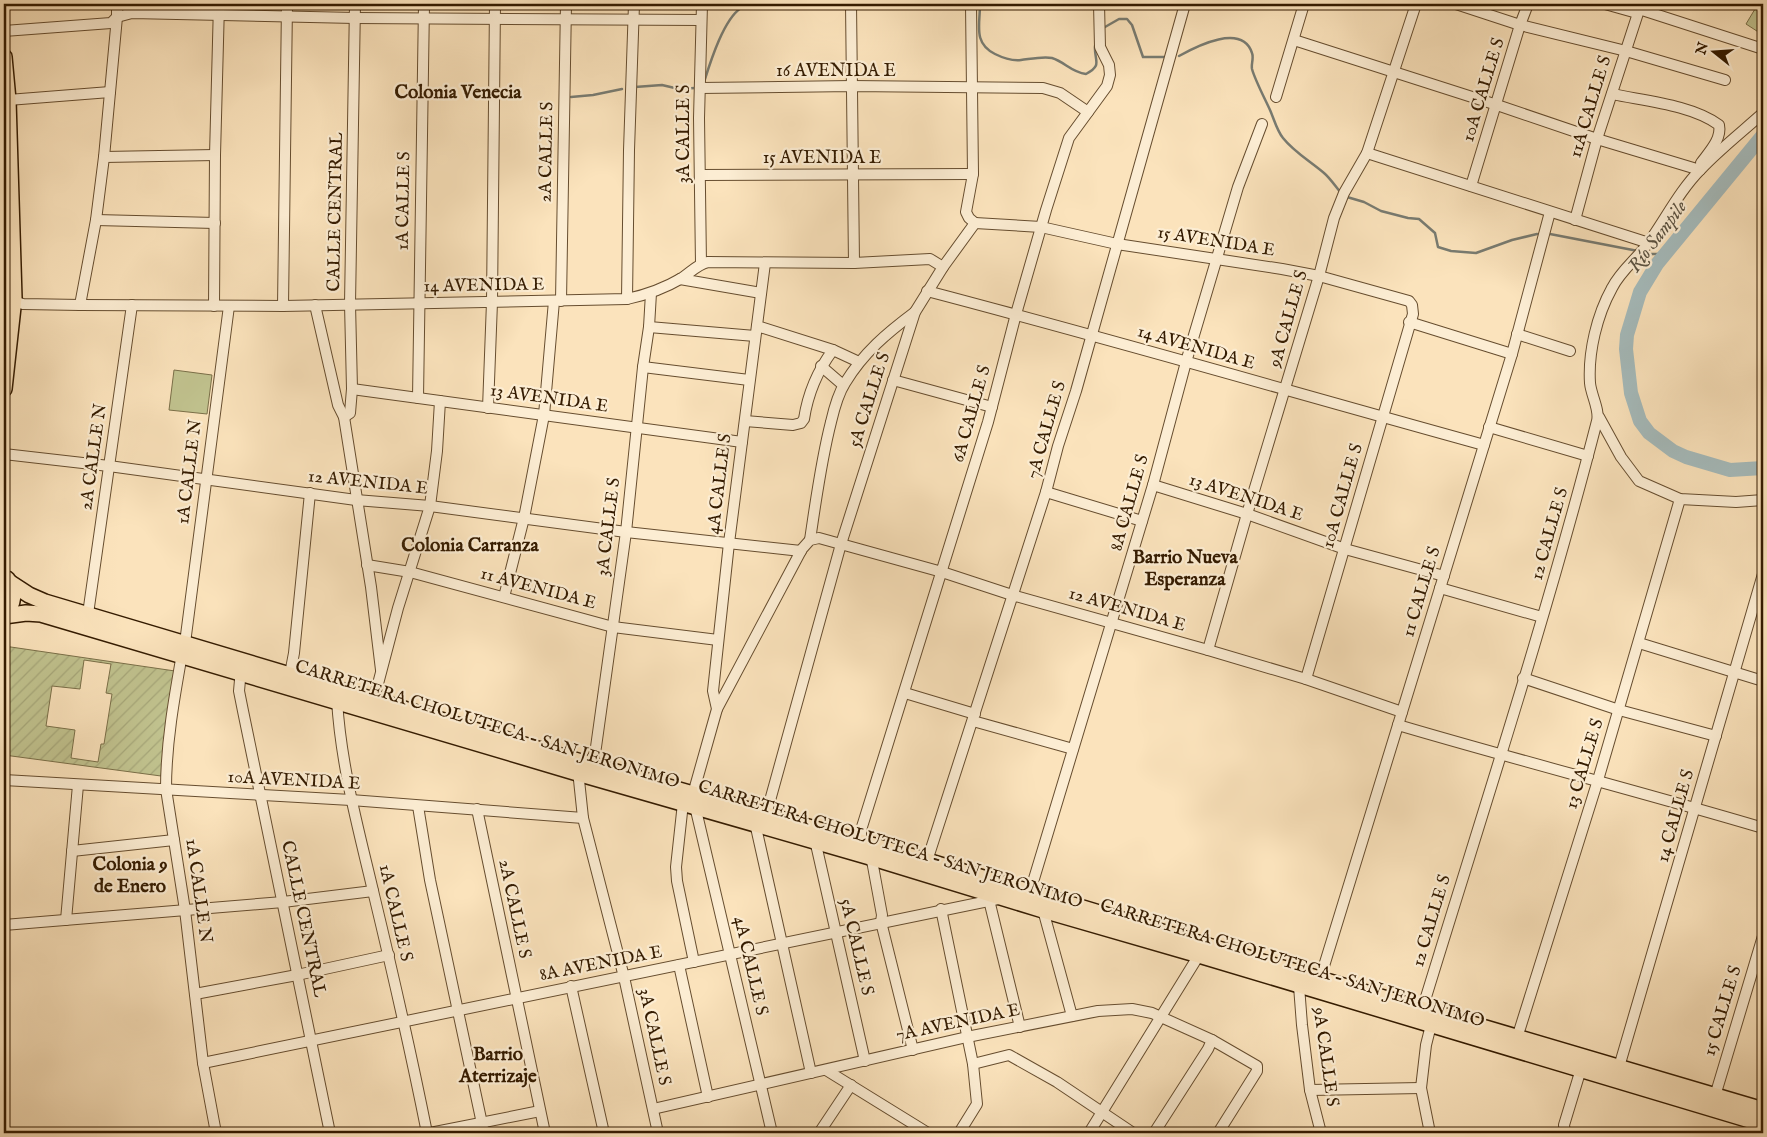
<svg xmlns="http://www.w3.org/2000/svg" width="1767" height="1137" viewBox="0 0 1767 1137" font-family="'IM FELL English',serif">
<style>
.garden{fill:url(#garden-furrows);stroke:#7a6f48;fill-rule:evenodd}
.pitch{fill:#c1c38f;stroke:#7a6f48}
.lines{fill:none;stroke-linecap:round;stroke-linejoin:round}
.stream{stroke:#787b71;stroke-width:2.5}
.river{stroke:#a5bbbc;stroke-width:14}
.minor-casing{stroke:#664d2f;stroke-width:12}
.highway-casing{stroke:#341b00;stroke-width:18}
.minor{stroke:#fcedd3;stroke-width:10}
.highway{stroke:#fbe3bc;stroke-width:15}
.labels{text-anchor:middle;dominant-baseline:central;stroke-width:4.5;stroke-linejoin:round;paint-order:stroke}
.street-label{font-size:18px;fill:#341b00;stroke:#fcedd3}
.neighbourhood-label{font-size:19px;font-weight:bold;fill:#341b00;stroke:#fcedd3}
.water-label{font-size:19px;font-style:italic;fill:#5c5342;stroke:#fcedd3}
</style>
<defs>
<pattern id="garden-furrows" width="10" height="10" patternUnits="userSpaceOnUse" patternTransform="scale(1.25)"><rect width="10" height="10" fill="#c1c38f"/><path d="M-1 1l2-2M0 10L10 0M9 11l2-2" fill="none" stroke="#a6a77a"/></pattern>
</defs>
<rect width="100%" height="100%" fill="#fbe3bc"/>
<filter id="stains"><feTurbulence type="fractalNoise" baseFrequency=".004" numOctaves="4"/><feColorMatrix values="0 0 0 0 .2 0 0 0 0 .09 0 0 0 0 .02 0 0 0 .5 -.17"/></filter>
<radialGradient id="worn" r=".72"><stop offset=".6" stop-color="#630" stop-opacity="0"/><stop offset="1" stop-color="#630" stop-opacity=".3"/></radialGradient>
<!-- garden -->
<path class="garden" d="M4 646 175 671 161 776 4 755ZM84 660 111 664 106 693 112 694 104 744H101L98 762 71 758 75 730 46 726 52 686 80 689Z"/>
<!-- pitch -->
<g class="pitch">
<polygon points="1758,4 1763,4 1763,35 1746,24"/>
<polygon points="174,370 212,375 207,414 169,410"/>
</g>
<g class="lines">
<!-- stream -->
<g class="stream">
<path d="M980 4C980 25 973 43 995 54 1003 58 1012 61 1021 60 1030 59 1043 56 1052 58 1065 62 1071 72 1086 74 1103 65 1094 61 1095 46"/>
<polyline points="1105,27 1119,19 1127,19 1132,25 1143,57 1166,57"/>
<path d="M1179 56C1197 46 1242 23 1252 53 1254 58 1251 64 1252 69 1255 80 1265 99 1270 110 1274 119 1277 131 1283 138 1294 152 1310 161 1324 173 1330 178 1336 187 1341 193"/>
<path d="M705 79C711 60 724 19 741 8 744 6 749 5 752 5L819 4"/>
<polyline points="635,87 662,85 679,89 695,88"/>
<polyline points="571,97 593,95 622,89"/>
<polyline points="1347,197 1364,202 1381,211 1408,218 1419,219 1435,233 1438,247 1451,251 1476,253 1512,240 1537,234"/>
<polyline points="1550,234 1638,251"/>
<polyline points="1648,254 1665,254"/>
</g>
<!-- river -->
<polyline class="river" points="1763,135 1657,264 1640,292 1627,335 1626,349 1631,393 1640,421 1649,433 1673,451 1686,457 1730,470 1763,468"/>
<!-- minor casing -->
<g class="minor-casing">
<g id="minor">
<polyline points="851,4 854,263"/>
<polyline points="1456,4 1520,25 1626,51 1725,80"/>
<polyline points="1605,4 1637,13"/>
<polyline points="971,5 973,174 966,212 969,218 975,223"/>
<polyline points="1639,9 1763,49"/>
<polyline points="4,31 111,23 117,17 132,13 355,18 701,20"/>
<polyline points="1294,40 1497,105 1597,139 1700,170"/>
<polyline points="700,88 852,86 1043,88 1060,93 1088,112"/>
<path d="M1612 94C1645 101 1692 105 1719 125 1722 139 1709 152 1701 163"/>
<polyline points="1276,97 1304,4"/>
<polyline points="8,100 110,92"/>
<polyline points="1367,153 1649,243"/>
<polyline points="104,157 215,155"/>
<polyline points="700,175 973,174"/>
<polyline points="1471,186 1520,25 1528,4"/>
<polyline points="96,220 215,223"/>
<polyline points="1575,220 1597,139 1641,4"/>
<polyline points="975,223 1041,227 1117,244 1282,269 1319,276 1409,301 1412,305 1413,314 1306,679"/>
<polyline points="701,264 699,118 702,4"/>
<polyline points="680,279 761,293"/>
<path d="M927 291C1114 340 1299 394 1484 445"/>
<polyline points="651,293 649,327 643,367 626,532 596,747 594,755 581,774 579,780 583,818 624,977 658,1133"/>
<polyline points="627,299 629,150 634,4"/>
<path d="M13 301 23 304 80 305 283 306 627 299C646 295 665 288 682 278 691 272 698 264 708 262L854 263 930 259 943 267"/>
<polyline points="561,301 566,4"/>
<polyline points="80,305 96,220 104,157 117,17 117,4"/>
<polyline points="315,305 338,405 344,417 371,587 381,670"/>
<polyline points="214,306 215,155 219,4"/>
<polyline points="283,306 287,4"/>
<polyline points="1409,322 1512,354"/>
<polyline points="757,326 833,350 859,362"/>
<polyline points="649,327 755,336"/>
<polyline points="1517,334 1570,351"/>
<polyline points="821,366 843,385"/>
<polyline points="643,367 749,380"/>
<polyline points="893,380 992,407"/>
<polyline points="352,389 742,442"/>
<polyline points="418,398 424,4"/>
<polyline points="488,408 492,302 495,4"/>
<polyline points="344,417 350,413 352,389 350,304 355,4"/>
<polyline points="1599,417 1621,457 1639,481 1680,499 1736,502 1763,500"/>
<path d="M745 421 793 425 801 423 804 419C808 393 818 370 833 350"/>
<polyline points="1489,427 1588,456"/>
<polyline points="4,454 109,466 356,500 430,506 626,532 801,551"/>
<polyline points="1153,485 1247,514 1345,549 1444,576"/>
<polyline points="1046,492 1142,521"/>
<path d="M810 540C816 500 821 461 831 422 834 409 838 394 845 383 864 352 887 333 915 312"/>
<polyline points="367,565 410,572 613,627 718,640"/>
<polyline points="1440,588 1542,617"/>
<polyline points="504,597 524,518 544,415 554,301"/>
<polyline points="88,614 132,305"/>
<polyline points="185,643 229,306"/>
<polyline points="1639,643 1763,681"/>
<polyline points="1208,650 1247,514 1319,276 1334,218 1344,193 1367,153 1416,4"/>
<path d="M182 654C174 699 166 744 166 789L185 910 203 1063 216 1133"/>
<polyline points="241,669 239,691 243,711 330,1133"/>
<polyline points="290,674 294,653 310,493"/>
<polyline points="1523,678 1619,710 1716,736"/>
<polyline points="905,693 975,714"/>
<polyline points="374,699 398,608 430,506 437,451 440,401"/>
<path d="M337 700C341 767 359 831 374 895 393 974 411 1053 427 1133"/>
<polyline points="717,709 802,549 810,540 819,538 942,572 1012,595 1208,650 1306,679 1402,712"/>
<polyline points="973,721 1073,749"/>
<path d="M1398 725C1520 761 1642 792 1763 828"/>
<polyline points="4,780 351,800 583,818"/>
<polyline points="693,794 717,709 713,691 729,543 765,263"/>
<polyline points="683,803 676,867 677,881 694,962"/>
<polyline points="418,806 430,880 484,1133"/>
<polyline points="695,806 772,1133"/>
<polyline points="477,809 545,1133"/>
<polyline points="766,815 841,544 915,312 943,267 975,223"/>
<polyline points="755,823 811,1073"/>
<polyline points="815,840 865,1061"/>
<polyline points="861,842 861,830 988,422 1016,314 1046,210 1069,138 1107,86 1110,75 1109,65 1100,47 1099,4"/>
<polyline points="72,851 174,840"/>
<polyline points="870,853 873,866 882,915 881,922 913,1050"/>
<polyline points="927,861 1046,492 1058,446 1076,391 1185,4"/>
<polyline points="1030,892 1153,485 1186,362 1238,187 1262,124"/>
<polyline points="989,900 1020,1027"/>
<polyline points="941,909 973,1064 977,1104 959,1133"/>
<polyline points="1043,910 1072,1016"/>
<polyline points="66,920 78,785"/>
<polyline points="4,925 283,902 373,891"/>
<polyline points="679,965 708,1097"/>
<polyline points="1320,979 1512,354 1550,212"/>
<polyline points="571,986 604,1133"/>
<polyline points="1299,986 1302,1025 1310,1090 1321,1133"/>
<polyline points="195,994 297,975 389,955"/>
<path d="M1422 1010C1482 814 1546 619 1597 421 1600 410 1591 395 1590 383 1588 352 1597 315 1612 288 1621 270 1638 258 1649 242 1666 218 1680 190 1701 169 1720 149 1743 131 1763 113"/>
<polyline points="1514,1040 1517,1038 1598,780 1680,499"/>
<polyline points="203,1063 998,899"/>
<polyline points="973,1064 1009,1055 1057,1082 1133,1133"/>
<polyline points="1619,1067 1763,574"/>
<polyline points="826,1070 928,1133"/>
<polyline points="1310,1090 1421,1088"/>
<polyline points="1715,1096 1763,936"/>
<polyline points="653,1109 967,1037 1098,1011 1132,1009 1152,1013 1212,1040 1257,1066 1257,1071 1218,1133"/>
<polyline points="430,1133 540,1111"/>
<polyline points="825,1133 821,1130 851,1085"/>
<polyline points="1089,1133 1199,955"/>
<polyline points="1154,1133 1208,1049 1212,1040"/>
<polyline points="1430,1133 1421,1088 1426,1045 1431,1025"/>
<polyline points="1565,1133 1564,1125 1581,1069"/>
</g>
</g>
<!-- highway casing -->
<g class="highway-casing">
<g id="highway">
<polyline points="4,57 8,100 14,298 4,389"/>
<polyline points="9,582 29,595 45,602 588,764 927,861 1235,954 1763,1110"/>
<path d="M4 615C14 605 16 591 7 579"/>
<polyline points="4,616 26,613 41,614 581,774 870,857 1043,910 1199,955 1763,1124"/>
</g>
</g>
<!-- minor -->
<use href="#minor" class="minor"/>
<!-- highway -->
<use href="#highway" class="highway"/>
</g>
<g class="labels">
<!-- street labels -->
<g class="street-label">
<text x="836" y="71">16 AVENIDA E</text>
<text transform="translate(1484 90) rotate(-73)">10A CALLE S</text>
<text transform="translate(1591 107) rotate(-73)">11A CALLE S</text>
<text transform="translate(684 134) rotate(-90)">3A CALLE S</text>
<text transform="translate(547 152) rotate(-89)">2A CALLE S</text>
<text x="822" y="158">15 AVENIDA E</text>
<text transform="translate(404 201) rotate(-89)">1A CALLE S</text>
<text transform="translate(336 212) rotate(-89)">CALLE CENTRAL</text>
<text transform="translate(1216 242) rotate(9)">15 AVENIDA E</text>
<text transform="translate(484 286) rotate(-1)">14 AVENIDA E</text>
<text transform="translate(1289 319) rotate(-74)">9A CALLE S</text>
<text transform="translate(1196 348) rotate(16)">14 AVENIDA E</text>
<text transform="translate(549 399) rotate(8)">13 AVENIDA E</text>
<text transform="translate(870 400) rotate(-72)">5A CALLE S</text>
<text transform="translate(972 414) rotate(-74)">6A CALLE S</text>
<text transform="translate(1047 430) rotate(-74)">7A CALLE S</text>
<text transform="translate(94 457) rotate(-82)">2A CALLE N</text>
<text transform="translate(190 472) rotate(-83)">1A CALLE N</text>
<text transform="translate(368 483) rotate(6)">12 AVENIDA E</text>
<text transform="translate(720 484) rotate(-83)">4A CALLE S</text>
<text transform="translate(1343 496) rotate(-74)">10A CALLE S</text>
<text transform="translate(1246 498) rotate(18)">13 AVENIDA E</text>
<text transform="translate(1130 503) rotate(-74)">8A CALLE S</text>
<text transform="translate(609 527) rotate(-83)">3A CALLE S</text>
<text transform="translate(1550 534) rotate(-74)">12 CALLE S</text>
<text transform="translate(538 589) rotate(15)">11 AVENIDA E</text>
<text transform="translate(1422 592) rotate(-73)">11 CALLE S</text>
<text transform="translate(1127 610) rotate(16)">12 AVENIDA E</text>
<text transform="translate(487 725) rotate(17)">CARRETERA CHOLUTECA - SAN JERONIMO</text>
<text transform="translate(1585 764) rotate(-73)">13 CALLE S</text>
<text transform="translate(294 781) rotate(3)">10A AVENIDA E</text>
<text transform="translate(1676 816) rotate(-74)">14 CALLE S</text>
<text transform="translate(890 845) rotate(17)">CARRETERA CHOLUTECA - SAN JERONIMO</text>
<text transform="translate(198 891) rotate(82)">1A CALLE N</text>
<text transform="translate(514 909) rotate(78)">2A CALLE S</text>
<text transform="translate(395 913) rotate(77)">1A CALLE S</text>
<text transform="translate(303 919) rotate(78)">CALLE CENTRAL</text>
<text transform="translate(1432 921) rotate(-73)">12 CALLE S</text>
<text transform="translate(856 947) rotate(77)">5A CALLE S</text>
<text transform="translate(601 964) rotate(-11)">8A AVENIDA E</text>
<text transform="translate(1292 964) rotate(17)">CARRETERA CHOLUTECA - SAN JERONIMO</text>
<text transform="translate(750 966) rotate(77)">4A CALLE S</text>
<text transform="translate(1723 1011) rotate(-73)">15 CALLE S</text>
<text transform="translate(958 1023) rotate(-12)">7A AVENIDA E</text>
<text transform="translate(654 1037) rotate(78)">3A CALLE S</text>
<text transform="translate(1325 1057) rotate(82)">9A CALLE S</text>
</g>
<!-- neighbourhood labels -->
<g class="neighbourhood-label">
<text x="458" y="93">Colonia Venecia</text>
<text x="470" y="546">Colonia Carranza</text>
<text x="1185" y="558">Barrio Nueva<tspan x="1185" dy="22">Esperanza</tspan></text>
<text x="130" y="865">Colonia 9<tspan x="130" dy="22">de Enero</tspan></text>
<text x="498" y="1055">Barrio<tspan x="498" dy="22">Aterrizaje</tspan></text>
</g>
<!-- water labels -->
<g class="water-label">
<text transform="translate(1658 237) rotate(-53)">Río Sampile</text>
</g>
</g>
<!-- margin -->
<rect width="1767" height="1137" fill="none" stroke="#fbe3bc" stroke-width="20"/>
<rect x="5" y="5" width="1757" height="1127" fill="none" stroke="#341b00" stroke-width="2.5"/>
<rect x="10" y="10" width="1747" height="1117" fill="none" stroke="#341b00"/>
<!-- north arrow -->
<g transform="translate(1714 52) rotate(287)" stroke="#fcedd3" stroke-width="4" paint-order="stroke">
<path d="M0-4L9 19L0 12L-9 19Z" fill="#341b00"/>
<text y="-8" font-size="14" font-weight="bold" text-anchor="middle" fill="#341b00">N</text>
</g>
<rect width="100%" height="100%" filter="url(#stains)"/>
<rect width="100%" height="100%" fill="url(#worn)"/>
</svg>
